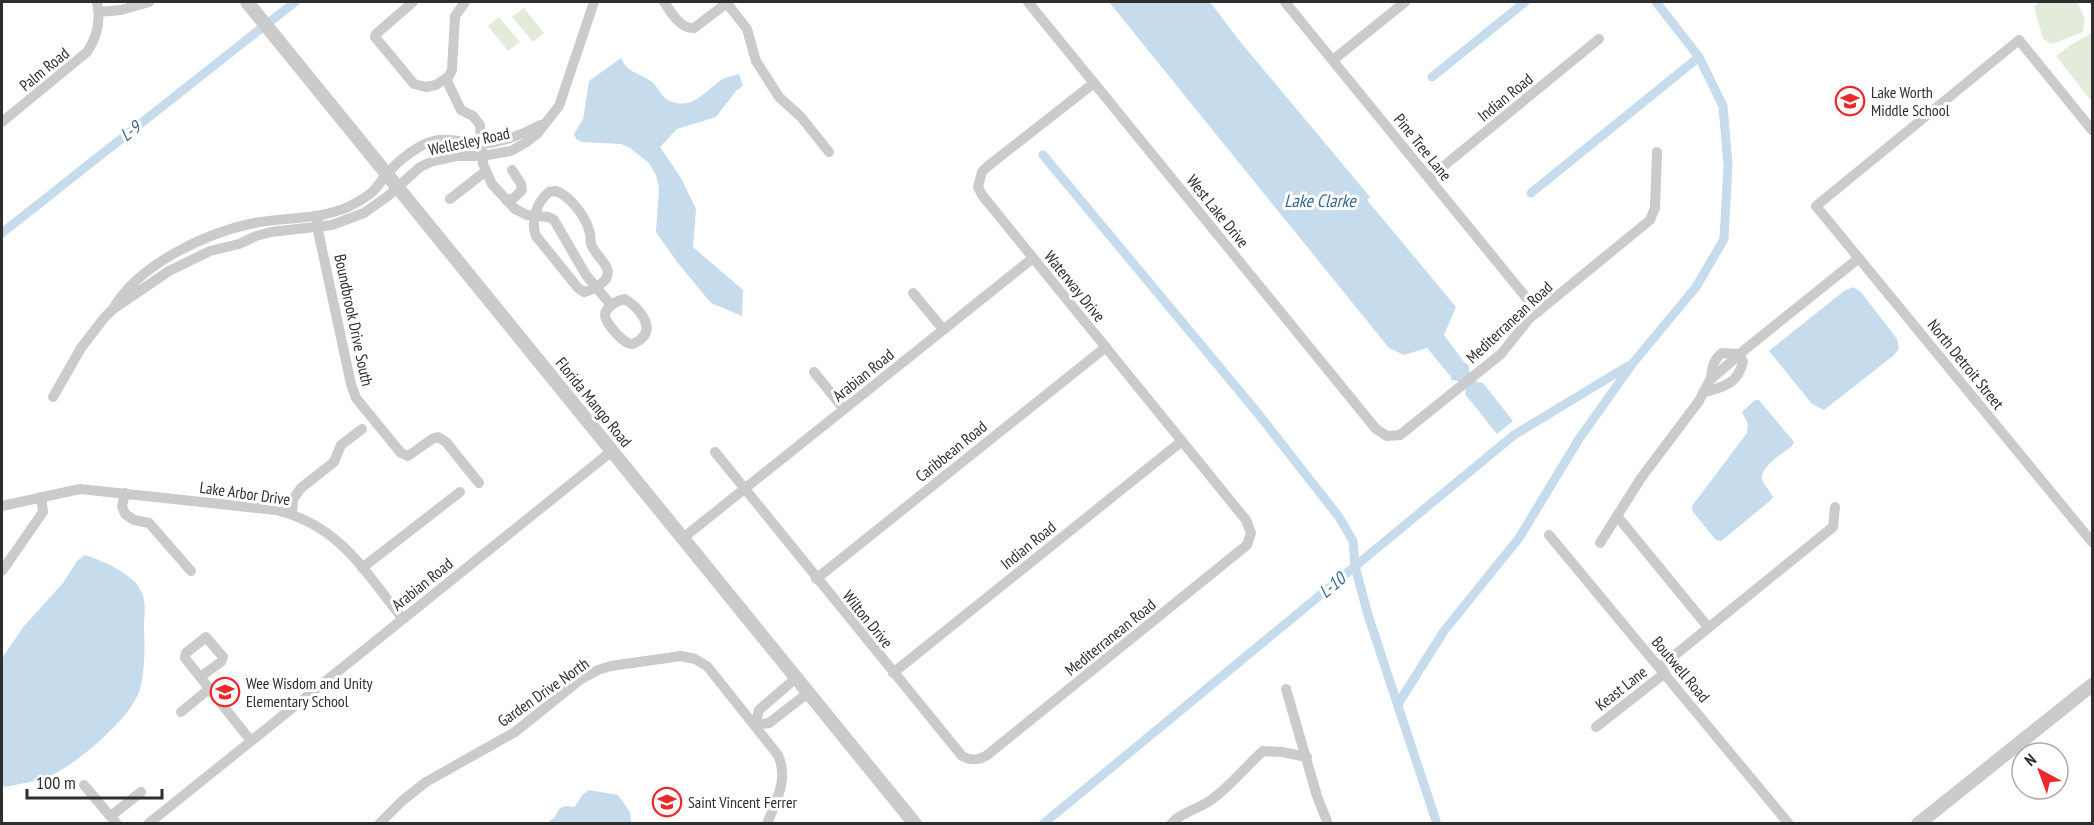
<svg xmlns="http://www.w3.org/2000/svg" width="2094" height="825" viewBox="0 0 2094 825" font-family="'PT Sans Narrow',sans-serif">
<style>
.green{fill:#e3ecda}
.water{fill:#c6dbec}
.lines{fill:none;stroke-linecap:round;stroke-linejoin:round}
.canal{stroke:#c6dbec;stroke-width:9}
.minor{stroke:#cbcbcb;stroke-width:10}
.tertiary{stroke:#cbcbcb;stroke-width:14}
.labels{text-anchor:middle;dominant-baseline:central;stroke-width:6;stroke-linejoin:round;paint-order:stroke}
.street-label{font-size:16px;fill:#2e2e2e;stroke:#fff}
.poi-label{font-size:16px;fill:#2e2e2e;stroke:#fff;text-anchor:start}
.water-label{font-size:18px;font-style:italic;fill:#396a92;stroke:#fff}
</style>
<rect width="100%" height="100%" fill="#fff"/>
<!-- green -->
<g class="green">
<polygon points="2040,2 2077,2 2085,18 2083,32 2052,44 2043,39 2034,7"/>
<polygon points="524,8 544,33 533,42 512,17"/>
<polygon points="499,17 520,42 508,51 488,26"/>
<polygon points="2092,33 2092,102 2056,56 2072,44"/>
</g>
<!-- water -->
<g class="water">
<polygon points="1109,2 1210,2 1238,39 1370,197 1367,200 1456,307 1444,335 1464,362 1469,366 1469,371 1477,382 1483,383 1513,421 1497,434 1465,394 1466,391 1458,381 1451,380 1451,377 1427,348 1404,355 1389,348"/>
<path d="M621 58C628 73 637 72 649 80 658 85 659 95 668 100 692 112 705 91 721 80 726 77 734 76 739 74L743 86 736 91 716 117 677 129 660 147 681 178 696 209 693 247 743 290 742 316 711 303 677 262 656 232 659 188 656 175 649 163 630 148 621 144 582 142 576 139 574 134 583 119 589 81Z"/>
<polygon points="1853,287 1861,292 1897,339 1899,349 1893,356 1824,410 1812,404 1769,351 1844,291"/>
<path d="M1755 400H1759L1794 442 1792 446C1783 453 1760 467 1762 479 1764 485 1770 491 1773 497L1771 500 1725 538 1721 541 1716 540 1693 512 1692 506 1747 433 1748 424 1742 412Z"/>
<path d="M85 555C103 561 138 575 143 596 146 606 144 618 144 628 145 647 145 674 139 692 129 720 73 768 45 778 32 782 18 784 5 787L2 785V658L24 626 63 583 77 561Z"/>
<path d="M589 790 618 795 630 812 631 823H547L554 818 559 809 565 806 574 807C580 801 581 794 589 790Z"/>
</g>
<g class="lines">
<!-- canal -->
<g class="canal">
<polyline points="272,20 295,2"/>
<polyline points="1432,77 1525,2"/>
<polyline points="1043,155 1256,411 1339,517 1353,541 1355,566 1368,615 1437,824"/>
<polyline points="1531,193 1699,57"/>
<polyline points="2,233 259,30"/>
<polyline points="1398,704 1444,631 1519,538 1579,439 1633,363 1696,287 1724,239 1728,165 1723,106 1699,57 1656,2"/>
<polyline points="1043,824 1514,435 1628,366"/>
</g>
<!-- minor -->
<g class="minor">
<polyline points="413,2 376,34 375,37 414,84 426,87 436,85 449,76 452,70 455,16 465,2"/>
<path d="M664 2C671 12 680 29 694 28L727 3"/>
<polyline points="726,2 747,29 756,61 779,97 801,117 829,152"/>
<polyline points="1028,2 1376,429 1387,436 1400,435 1501,354 1529,319 1650,220 1655,208 1657,152"/>
<polyline points="1285,2 1538,312"/>
<polyline points="99,12 121,10 149,2"/>
<polyline points="1333,60 1405,2"/>
<polyline points="446,79 461,110 473,116 480,125 483,164 492,184 515,209 527,215 548,217 554,220 586,275 611,305"/>
<path d="M2 122 87 52C98 36 101 20 97 2"/>
<polyline points="2092,130 2019,40 1816,206 2092,542"/>
<polyline points="1429,178 1599,39"/>
<path d="M556 191C570 196 585 216 589 230 591 235 590 239 591 244 596 259 619 269 601 284 595 288 591 291 584 292L578 288 536 236C530 220 537 202 549 192Z"/>
<polyline points="450,199 486,171"/>
<polyline points="506,200 514,198 522,190 521,184 512,170"/>
<polyline points="318,219 317,226 351,384 356,398 401,453 408,456 432,439 438,437 446,442 479,483"/>
<polyline points="913,293 943,329"/>
<path d="M625 299C638 307 656 327 641 339 638 341 636 343 633 344 625 346 605 323 605 315 605 310 609 307 613 304 617 301 620 300 625 299Z"/>
<path d="M113 309C138 265 205 233 254 223 286 217 318 220 348 207 356 203 365 198 371 193 377 188 381 181 386 175 398 161 419 143 438 140 451 138 466 143 479 144 498 144 524 134 540 125"/>
<polyline points="814,372 844,409"/>
<path d="M1703 393C1724 386 1737 385 1743 362L1739 354 1722 353C1713 360 1712 368 1711 379"/>
<polyline points="53,397 81,348 104,318 113,309 169,271 210,251 239,244 256,236 271,232 332,225 364,213 388,196 420,167 433,161 456,156 482,156 511,151 525,143 537,134 559,106 594,2"/>
<path d="M715 452 962 756C971 761 978 760 986 756L1247 545 1251 533 1246 520 982 195 978 187 982 172 988 166 1094 83"/>
<polyline points="125,493 122,506 125,514 134,520 149,523 191,571"/>
<path d="M2 506 80 489 276 510C341 526 364 571 403 619"/>
<polyline points="292,514 293,499 301,488 334,462 341,445 362,429"/>
<polyline points="1617,516 1708,627"/>
<polyline points="1549,535 1789,824"/>
<polyline points="683,538 1033,258"/>
<polyline points="1600,543 1641,478 1699,401 1710,380 1748,347 1859,258"/>
<polyline points="362,568 460,492"/>
<polyline points="2,571 43,512 41,497"/>
<polyline points="816,579 1106,347"/>
<polyline points="1660,667 1833,527 1835,507"/>
<polyline points="893,673 1182,441"/>
<path d="M200 677 221 662 223 657 206 637 186 653 185 658C207 686 229 713 251 741"/>
<polyline points="1286,689 1317,796 1328,824"/>
<polyline points="181,712 209,689"/>
<polyline points="755,725 759,710 796,678"/>
<polyline points="755,725 769,723 808,693"/>
<polyline points="1596,727 1665,673"/>
<polyline points="84,785 117,824"/>
<polyline points="111,816 141,792"/>
<polyline points="148,824 612,451"/>
<path d="M379 824 402 801 426 782 515 732 581 679 598 670 611 666 681 656 695 659 707 666 778 755C789 779 776 801 767 824"/>
<path d="M1171 824C1181 812 1199 809 1211 800 1231 786 1245 767 1263 751L1282 752 1307 757"/>
</g>
<!-- tertiary -->
<g class="tertiary">
<polyline points="247,2 915,824"/>
<polyline points="1918,824 2092,685"/>
</g>
</g>
<!-- icons -->
<defs>
<g id="school-ring" transform="scale(1.5)"><circle r="9.5" fill="#fff" stroke="#eb292a" stroke-width="1.5"/><path d="M0-5L7-2L0 1L-7-2ZM-4 1L0 2.5L4 1V4Q0 6-4 4Z" fill="#eb292a"/></g>
</defs>
<g fill-rule="evenodd">
<use href="#school-ring" x="1850" y="101"/>
<use href="#school-ring" x="225" y="692"/>
<use href="#school-ring" x="667" y="802"/>
</g>
<g class="labels">
<!-- street labels -->
<g class="street-label">
<text transform="translate(44 69) rotate(-39)">Palm Road</text>
<text transform="translate(1505 97) rotate(-39)">Indian Road</text>
<text transform="translate(469 141) rotate(-12)">Wellesley Road</text>
<text transform="translate(1423 147) rotate(51)">Pine Tree Lane</text>
<text transform="translate(1218 211) rotate(51)">West Lake Drive</text>
<text transform="translate(1075 286) rotate(51)">Waterway Drive</text>
<text transform="translate(354 320) rotate(78)">Boundbrook Drive South</text>
<text transform="translate(1509 322) rotate(-43)">Mediterranean Road</text>
<text transform="translate(1966 364) rotate(51)">North Detroit Street</text>
<text transform="translate(863 375) rotate(-39)">Arabian Road</text>
<text transform="translate(594 402) rotate(51)">Florida Mango Road</text>
<text transform="translate(951 451) rotate(-39)">Caribbean Road</text>
<text transform="translate(245 493) rotate(8)">Lake Arbor Drive</text>
<text transform="translate(1028 545) rotate(-39)">Indian Road</text>
<text transform="translate(422 584) rotate(-39)">Arabian Road</text>
<text transform="translate(868 619) rotate(51)">Wilton Drive</text>
<text transform="translate(1110 637) rotate(-39)">Mediterranean Road</text>
<text transform="translate(1681 669) rotate(50)">Boutwell Road</text>
<text transform="translate(1621 688) rotate(-38)">Keast Lane</text>
<text transform="translate(543 692) rotate(-35)">Garden Drive North</text>
</g>
<!-- poi labels -->
<g class="poi-label">
<text x="1871" y="92">Lake Worth<tspan x="1871" dy="18">Middle School</tspan></text>
<text x="246" y="683">Wee Wisdom and Unity<tspan x="246" dy="18">Elementary School</tspan></text>
<text x="688" y="802">Saint Vincent Ferrer</text>
</g>
<!-- water labels -->
<g class="water-label">
<text transform="translate(130 131) rotate(-38)">L-9</text>
<text x="1320" y="200">Lake Clarke</text>
<text transform="translate(1332 585) rotate(-40)">L-10</text>
</g>
</g>
<!-- border -->
<rect width="2094" height="825" fill="none" stroke="#2e2e2e" stroke-width="6"/>
<!-- north arrow -->
<g transform="translate(2040 771) rotate(319)"><circle r="28" fill="#ffffff" stroke="#ababab" stroke-width="1.5"/>
<path d="M0-4.5L10 22L0 15L-10 22Z" fill="#eb292a"/>
<text y="-9" font-size="16" font-weight="bold" text-anchor="middle" fill="#2e2e2e">N</text>
</g>
<!-- scale -->
<path d="M27 789v9h135v-9" fill="none" stroke="#2e2e2e" stroke-width="3"/>
<text x="36" y="789" font-size="18" fill="#2e2e2e" stroke="#ffffff" stroke-width="4.5" paint-order="stroke">100 m</text>
</svg>
